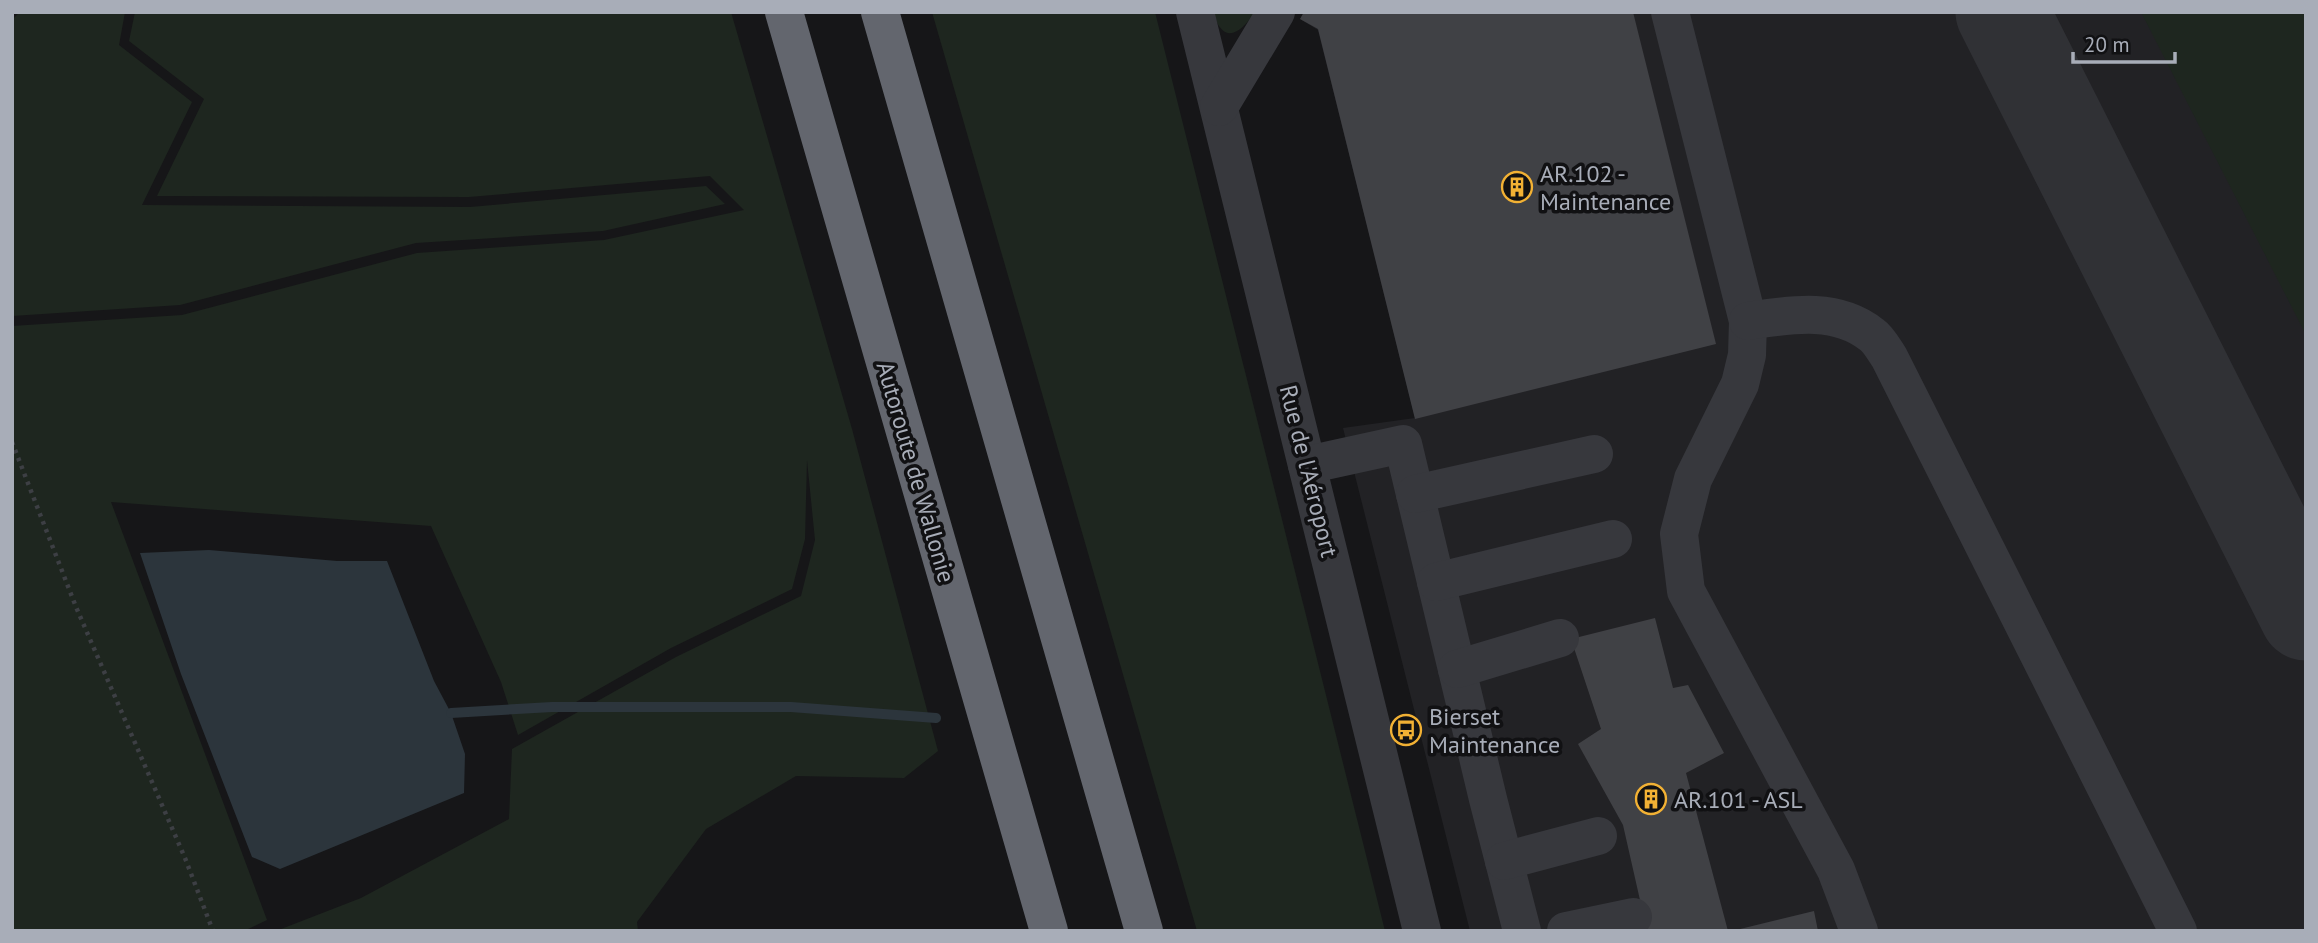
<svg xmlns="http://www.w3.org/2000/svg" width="2318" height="943" viewBox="0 0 2318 943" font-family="'PT Sans',sans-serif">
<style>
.built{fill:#222225}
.green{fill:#1e261f}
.water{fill:#2c353c}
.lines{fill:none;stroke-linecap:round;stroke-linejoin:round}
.stream{stroke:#2c353c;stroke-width:10}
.taxiway{stroke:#303135;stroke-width:93}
.building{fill:#404145}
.path{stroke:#3d3f44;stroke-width:4.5;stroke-dasharray:3.5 5;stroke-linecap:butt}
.minor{stroke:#37383d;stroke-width:38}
.highway{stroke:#63666e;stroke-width:38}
.labels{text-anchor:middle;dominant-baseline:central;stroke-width:7;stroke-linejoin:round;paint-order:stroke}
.poi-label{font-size:24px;fill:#a8adb8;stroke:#111113;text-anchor:start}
.street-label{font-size:24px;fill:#a8adb8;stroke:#111113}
</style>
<rect width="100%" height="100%" fill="#161618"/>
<!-- built -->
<polygon class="built" points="1304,12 2306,12 2306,931 1470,931 1343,428 1415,418 1318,30 1300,19"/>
<!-- green -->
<g class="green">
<polygon points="20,12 125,12 119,45 192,102 142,205 470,207 706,186 725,204 603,231 416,243 180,305 12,316 12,20"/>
<polygon points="135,12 731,12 852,429 938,751 904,778 796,776 706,829 637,922 638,931 276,931 361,898 509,819 512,749 676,657 801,596 815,540 807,460 805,539 792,589 671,648 518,735 501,682 431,526 111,502 267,920 244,931 12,931 12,326 182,315 417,253 604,240 744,210 710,176 469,197 157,196 204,99 129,41"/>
<polygon points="932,12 1155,12 1385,931 1197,931"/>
<path d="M1213 12H1255C1240 34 1223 46 1213 12Z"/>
<polygon points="2141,12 2306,12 2306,335"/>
</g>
<!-- water -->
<polygon class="water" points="209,550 337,561 387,561 434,681 451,713 465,754 464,793 280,869 252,857 181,674 140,553"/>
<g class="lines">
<!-- stream -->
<polyline class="stream" points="451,713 552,707 791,707 936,718"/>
<!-- taxiway -->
<polyline class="taxiway" points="2002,12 2306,614"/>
</g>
<!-- building -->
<g class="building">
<polygon points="1304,12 1633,12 1716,344 1415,419 1318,29 1300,19"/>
<polygon points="1655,618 1673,688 1688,685 1724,753 1686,773 1728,931 1647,931 1623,825 1578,744 1601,729 1571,639"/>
<polygon points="1814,911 1818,931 1736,931 1736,930"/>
</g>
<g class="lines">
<!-- path -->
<polyline class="path" points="12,442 76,607 185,858 213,931"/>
<!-- minor -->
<g class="minor">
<polyline points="1195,12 1422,931"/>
<polyline points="1670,12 1748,321 1747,355 1740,384 1693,479 1679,534 1686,591 1836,870 1859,931"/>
<polyline points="1219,107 1276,12"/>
<path d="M1748 321C1789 315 1836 306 1872 335 1879 340 1884 350 1889 357L2178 931"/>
<polyline points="1307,465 1403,444 1488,799 1522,931"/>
<polyline points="1415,494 1594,454"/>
<polyline points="1436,582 1613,539"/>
<polyline points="1457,669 1560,638"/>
<polyline points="1504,861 1598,836"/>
<polyline points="1566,931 1633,917"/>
</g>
<!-- highway -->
<g class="highway">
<polyline points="784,12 1049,931"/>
<polyline points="880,12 1144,931"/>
</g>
</g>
<!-- icons -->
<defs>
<g id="building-ring" transform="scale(1.575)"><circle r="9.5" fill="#111113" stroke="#f2b134" stroke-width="1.5"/><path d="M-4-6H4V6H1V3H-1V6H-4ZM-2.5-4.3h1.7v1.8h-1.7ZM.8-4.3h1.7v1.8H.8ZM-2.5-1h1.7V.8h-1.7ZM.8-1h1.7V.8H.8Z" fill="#f2b134"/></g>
<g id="bus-ring" transform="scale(1.575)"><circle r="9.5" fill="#111113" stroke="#f2b134" stroke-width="1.5"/><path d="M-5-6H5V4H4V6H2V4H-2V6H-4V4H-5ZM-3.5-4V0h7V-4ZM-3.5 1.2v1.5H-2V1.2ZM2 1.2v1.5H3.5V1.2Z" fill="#f2b134"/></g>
</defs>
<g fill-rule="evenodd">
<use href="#building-ring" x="1517" y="187"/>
<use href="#bus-ring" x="1406" y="730"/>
<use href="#building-ring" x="1651" y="799"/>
</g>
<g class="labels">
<!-- poi labels -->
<g class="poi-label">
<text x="1540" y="173">AR.102 -<tspan x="1540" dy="28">Maintenance</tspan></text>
<text x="1429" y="716">Bierset<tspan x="1429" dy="28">Maintenance</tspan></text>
<text x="1674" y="799">AR.101 - ASL</text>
</g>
<!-- street labels -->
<g class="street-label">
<text transform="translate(1309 471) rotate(76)">Rue de l'Aéroport</text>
<text transform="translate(916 472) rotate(74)">Autoroute de Wallonie</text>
</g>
</g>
<!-- border -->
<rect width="2318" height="943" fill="none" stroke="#a8adb8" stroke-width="28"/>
<!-- scale -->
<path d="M2073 52v10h102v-10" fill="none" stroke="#a8adb8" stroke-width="3.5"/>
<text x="2084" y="52" font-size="21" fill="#a8adb8" stroke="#111113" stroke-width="5" paint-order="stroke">20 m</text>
</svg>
